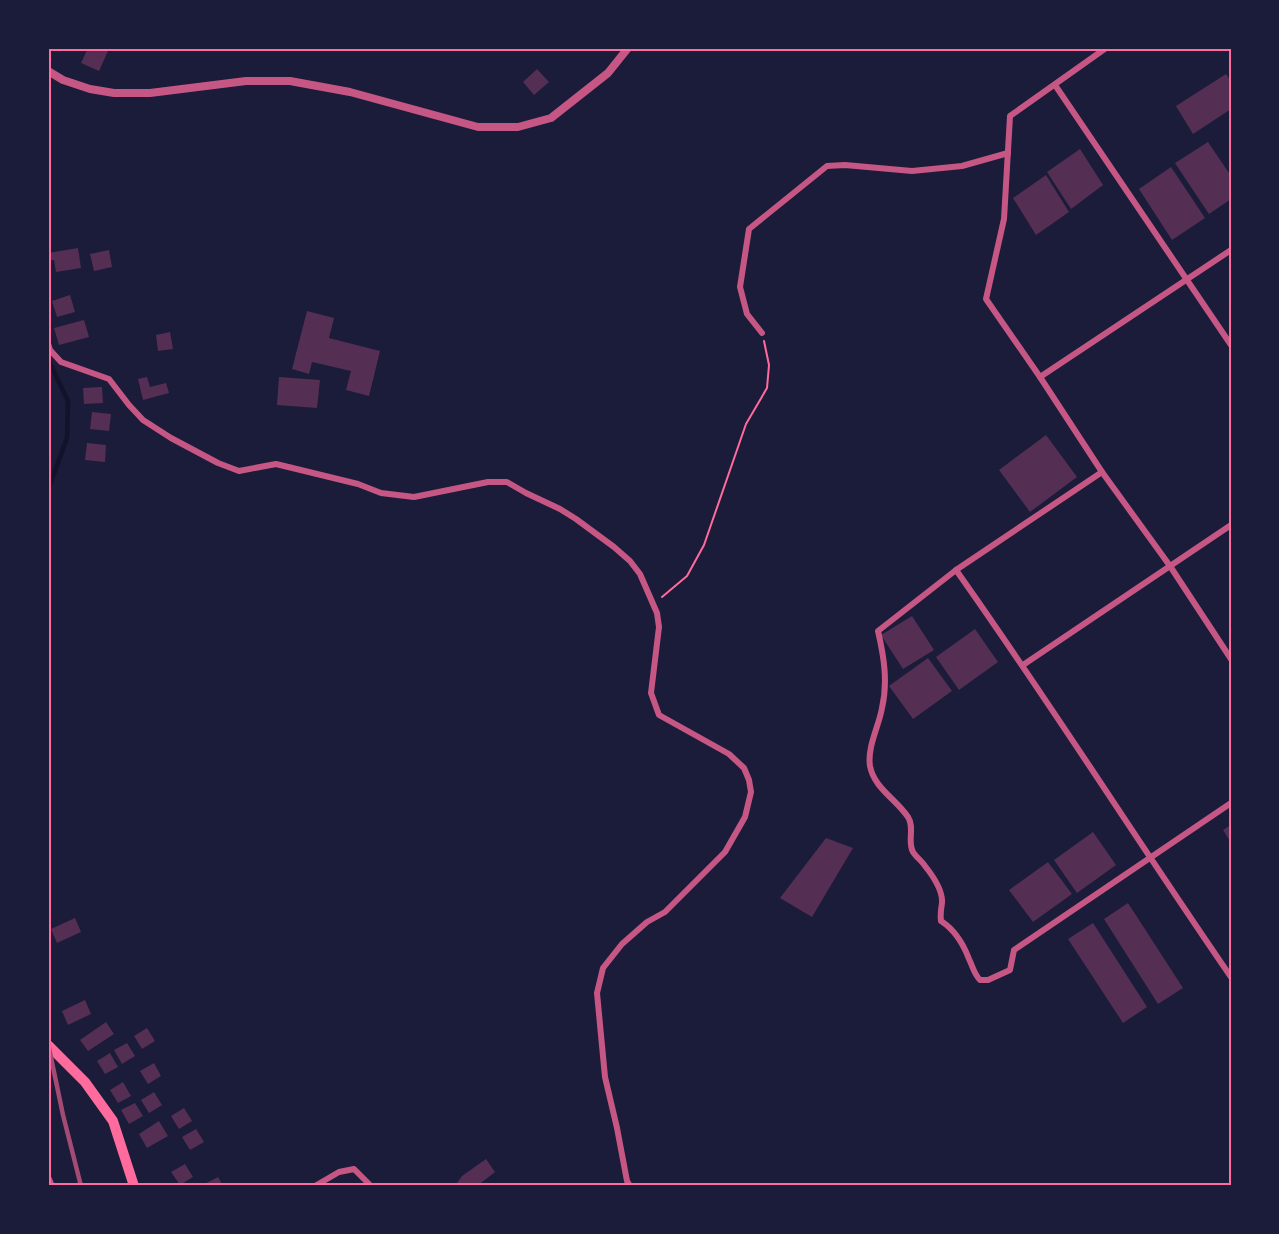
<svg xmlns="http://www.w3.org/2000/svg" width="1279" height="1234" viewBox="0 0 1279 1234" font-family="'Noto Sans',sans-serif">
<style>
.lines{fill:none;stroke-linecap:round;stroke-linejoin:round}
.stream{stroke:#12122b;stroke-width:4.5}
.building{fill:#542f53}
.path{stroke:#ff6b9d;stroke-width:2}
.minor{stroke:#c65784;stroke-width:6}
.tertiary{stroke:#c65784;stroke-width:8}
.trunk{stroke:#ff6b9d;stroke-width:10}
.rail{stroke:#a44b75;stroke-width:4.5}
.neatline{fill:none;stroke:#ff6b9d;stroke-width:2}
</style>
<rect width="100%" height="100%" fill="#1b1b3a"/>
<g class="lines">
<!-- stream -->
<polyline class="stream" points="48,359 68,401 67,438 48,490"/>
</g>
<!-- building -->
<g class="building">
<polygon points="88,48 101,48 108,51 99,71 81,63"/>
<polygon points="537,69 549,82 534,95 523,82"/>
<polygon points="1226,74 1231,81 1231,109 1193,134 1176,106"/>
<polygon points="1208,142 1231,176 1231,199 1209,214 1175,163"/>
<polygon points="1080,149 1103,185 1071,209 1047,172"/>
<polygon points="1171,167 1205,218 1172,240 1139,189"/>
<polygon points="1046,175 1069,212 1036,235 1013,198"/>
<polygon points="78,248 81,268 56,272 54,260 48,260 48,253"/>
<polygon points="109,250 112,267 94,271 90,254"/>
<polygon points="70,295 75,312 57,317 52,301"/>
<polygon points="307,311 334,318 329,338 380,351 369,396 346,390 351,371 312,362 309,374 292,369"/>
<polygon points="84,320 89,337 59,345 54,328"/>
<polygon points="170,332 173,349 158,351 156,335"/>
<polygon points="147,377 150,387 166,383 169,393 143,400 138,379"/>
<polygon points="279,377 320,380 317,408 277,405"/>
<polygon points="102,387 103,403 84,404 83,388"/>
<polygon points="92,412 111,414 109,431 90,429"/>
<polygon points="1046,435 1077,477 1030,512 999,470"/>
<polygon points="87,443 106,445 105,462 85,460"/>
<polygon points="912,616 934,650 903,669 881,635"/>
<polygon points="975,629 998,662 959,690 936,657"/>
<polygon points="928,658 952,691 913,719 889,686"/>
<polygon points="1231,825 1231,843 1223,830"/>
<polygon points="1093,832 1116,865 1077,893 1054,860"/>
<polygon points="826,838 853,848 812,917 780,898"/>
<polygon points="1048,862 1072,894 1033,922 1009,890"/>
<polygon points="1128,903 1183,988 1158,1004 1104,919"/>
<polygon points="75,918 81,932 57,943 51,929"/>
<polygon points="1093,923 1147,1007 1123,1023 1068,939"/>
<polygon points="85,1000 91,1014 68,1025 62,1011"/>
<polygon points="106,1022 114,1034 88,1051 80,1040"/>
<polygon points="147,1028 155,1041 142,1049 134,1036"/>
<polygon points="127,1043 135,1056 122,1064 114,1050"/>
<polygon points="110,1053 118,1067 105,1074 97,1061"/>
<polygon points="154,1063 161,1076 148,1084 140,1071"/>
<polygon points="123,1082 131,1096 118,1103 110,1090"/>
<polygon points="154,1092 162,1105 149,1113 141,1100"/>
<polygon points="135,1103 143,1116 129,1124 121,1110"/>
<polygon points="184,1108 192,1121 179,1129 171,1116"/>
<polygon points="159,1121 168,1136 147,1148 139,1134"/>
<polygon points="196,1129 204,1142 190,1150 182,1137"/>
<polygon points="486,1159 495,1172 477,1186 455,1186 462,1176"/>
<polygon points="185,1164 193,1177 180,1185 171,1172"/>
<polygon points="218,1177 223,1186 201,1186"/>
</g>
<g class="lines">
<!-- path -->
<polyline class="path" points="662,597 687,576 704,545 746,424 767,388 769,365 764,341"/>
<!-- minor -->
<g class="minor">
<polyline points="1106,48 1010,116 1004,219 986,299 1040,377 1102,472 1170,566 1231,659"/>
<polyline points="1055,85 1231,345"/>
<polyline points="762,333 747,314 740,287 749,229 827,166 845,165 912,171 962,166 1008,153"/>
<polyline points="48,344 50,350 61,362 109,379 129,405 143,420 171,438 218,463 239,471 276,464 358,484 381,493 414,497 488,482 507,482 526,493 560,509 576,519 614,547 630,561 640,574 657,613 659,627 651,693 659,715 729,754 744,768 749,780 751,792 745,817 725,852 665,912 647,922 622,944 603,968 597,993 605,1077 617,1128 627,1181 630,1186"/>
<polyline points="1040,377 1231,250"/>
<path d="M1102 472 956 570 878 631C884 657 888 682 882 708 879 726 867 747 870 766 874 788 896 799 908 817 915 828 907 841 913 852 916 857 922 861 925 866 933 876 943 890 942 903 941 909 940 914 941 921 955 930 963 943 969 959 973 967 974 974 980 980H988L1010 970 1014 950 1231 803"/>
<path d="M956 570C1051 704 1138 842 1231 977"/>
<polyline points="1023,665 1231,525"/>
<polyline points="48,1177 52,1186"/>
<polyline points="315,1186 339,1172 354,1169 371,1186"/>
</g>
<!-- tertiary -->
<polyline class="tertiary" points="48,71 63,80 90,89 114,93 150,93 246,81 290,81 350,92 478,127 518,127 551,118 608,73 628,48"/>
<!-- trunk -->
<polyline class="trunk" points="48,1045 85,1082 113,1121 134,1186"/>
<!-- rail -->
<polyline class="rail" points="48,1043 63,1115 81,1186"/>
</g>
<!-- border -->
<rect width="1279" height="1234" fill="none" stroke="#1b1b3a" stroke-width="99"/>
<rect x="50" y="50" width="1180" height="1134" class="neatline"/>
</svg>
